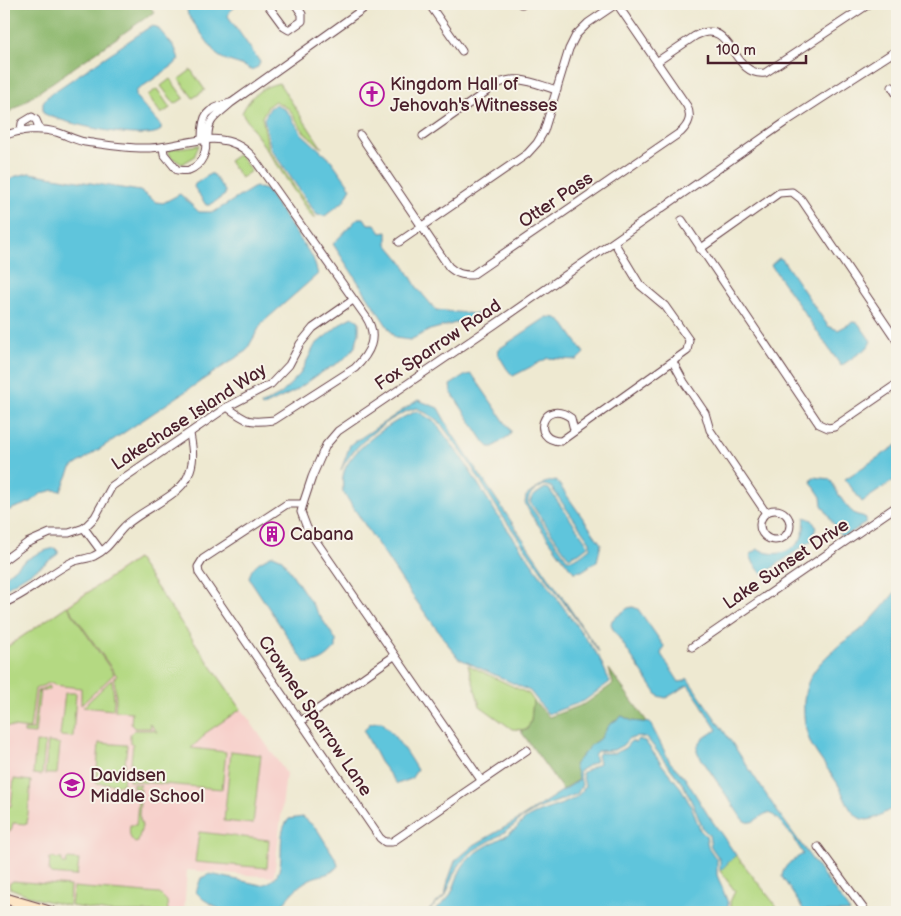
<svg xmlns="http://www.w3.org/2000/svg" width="901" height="916" viewBox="0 0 901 916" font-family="'Balsamiq Sans',sans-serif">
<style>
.built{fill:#f7d0cb}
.green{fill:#b4d982;stroke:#7f7c56}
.forest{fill:#8fb970;stroke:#6c6c4e}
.water{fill:#5fc5dc;stroke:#547284;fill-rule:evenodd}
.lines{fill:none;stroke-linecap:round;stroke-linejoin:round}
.street-casing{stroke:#633d44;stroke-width:9}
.secondary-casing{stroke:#633d44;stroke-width:12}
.street{stroke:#fff;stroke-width:7}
.secondary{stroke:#fde5c5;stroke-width:10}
.labels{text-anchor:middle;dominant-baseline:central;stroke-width:4;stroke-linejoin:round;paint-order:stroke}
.poi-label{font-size:18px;fill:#4a1f2b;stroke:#f7f3e8;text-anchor:start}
.street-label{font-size:18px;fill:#4a1f2b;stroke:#f7f3e8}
</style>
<rect width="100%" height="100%" fill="#f7f3e8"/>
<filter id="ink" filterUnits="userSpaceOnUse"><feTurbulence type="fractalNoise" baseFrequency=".02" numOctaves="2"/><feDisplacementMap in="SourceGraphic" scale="10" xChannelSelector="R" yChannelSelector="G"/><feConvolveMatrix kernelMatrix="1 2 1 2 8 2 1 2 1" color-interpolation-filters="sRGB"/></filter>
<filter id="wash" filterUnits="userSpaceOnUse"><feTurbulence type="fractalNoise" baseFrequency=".0096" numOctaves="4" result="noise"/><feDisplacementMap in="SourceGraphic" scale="20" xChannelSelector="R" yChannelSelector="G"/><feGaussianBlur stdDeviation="1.12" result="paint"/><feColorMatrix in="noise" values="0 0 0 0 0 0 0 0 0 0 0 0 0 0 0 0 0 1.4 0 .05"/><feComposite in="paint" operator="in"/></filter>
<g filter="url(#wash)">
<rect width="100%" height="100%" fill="#eee9d1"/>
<!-- built -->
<polygon class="built" points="137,558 286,773 274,877 187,870 184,912 134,912 44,899 4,884 4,648"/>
<!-- green -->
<g class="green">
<polygon points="191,70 205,90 193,98 179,79"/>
<polygon points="170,79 184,98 175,104 161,86"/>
<path d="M279 83 322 148 304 132 289 109 275 101 268 106 262 117 269 150 316 218H313L307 210 242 113C250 96 261 87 279 83Z"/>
<polygon points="157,89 170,108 161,114 148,95"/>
<polygon points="199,145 194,157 182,164 171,157 169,153 170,149"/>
<polygon points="239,154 251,171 241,178 229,161"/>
<polygon points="137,559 241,709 204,734 204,736 191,748 226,752 222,789 129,781 133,744 130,743 130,734 134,730 153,730 158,733 149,723 151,728 134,728 131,724 132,712 115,711 116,698 114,677 117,676 68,606"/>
<polygon points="67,606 114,674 81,705 81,688 54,685 53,683 49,683 35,689 30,729 5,726 4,731 4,649"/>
<polygon points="468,665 529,694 533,700 531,721 527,730 512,729 480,706"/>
<polygon points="112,679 114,699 113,710 83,707"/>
<polygon points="49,686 49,690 40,690 35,734 24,733 24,730 33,730 37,691"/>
<polygon points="65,693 76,693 73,737 60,736"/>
<polygon points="36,742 45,743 42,775 33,774"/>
<polygon points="48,742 60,744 57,774 45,774"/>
<polygon points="99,743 127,745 123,785 96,783"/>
<polygon points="231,751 261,755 253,824 224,821"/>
<polygon points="14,779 31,781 27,824 13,823 11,831 4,831 4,806 11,806"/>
<path d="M133 784 141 785 139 788 141 789 139 815 142 826 138 842 135 843C129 838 129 832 130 825H136L139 789 133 788Z"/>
<polygon points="199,832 269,840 267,868 195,862"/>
<polygon points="736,855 781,912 732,912 730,902 735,891 720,871"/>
<polygon points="50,858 62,859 62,864 66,864 67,859 79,860 77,875 74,876 51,874 49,872"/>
<polygon points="13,881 70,886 69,906 38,899 10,888 9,884"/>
<polygon points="73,887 160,894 167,901 168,912 109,912 71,906"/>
</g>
<!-- forest -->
<g class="forest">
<polygon points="4,4 148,4 154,12 4,116"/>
<polygon points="609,669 648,723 632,721 622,716 609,725 601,738 592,744 574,765 580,779 563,790 520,730 527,730 531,721 533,700 549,717 585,704 613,684"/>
</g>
<!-- water -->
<g class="water">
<path d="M193 4H239L230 11 228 16 260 62 258 67 251 70C240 62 226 63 216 54L188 15 187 10Z"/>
<path d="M151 26 157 27 175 48 179 59 174 65 136 91V97L161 126V130C146 143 61 123 43 113V102L49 95Z"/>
<polygon points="276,104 287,111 302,134 331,160 351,188 344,201 325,216 317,215 271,149 264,119 270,108"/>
<polygon points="29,173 140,191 156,202 163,203 180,194 199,212 214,212 255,187 266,190 313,258 318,274 262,323 246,351 71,468 61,491 54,490 42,493 31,502 4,512 4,186 13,177"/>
<polygon points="210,174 213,174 225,191 225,195 210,205 206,205 194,187 195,184"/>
<polygon points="358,218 364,218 368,224 375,224 381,233 387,232 387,244 402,262 418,289 436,310 476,314 484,312 481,316 430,330 410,340 395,338 333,244"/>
<polygon points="779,258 782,259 828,326 838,330 853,322 858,323 871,341 868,347 841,366 771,265"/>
<polygon points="352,317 359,321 359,333 355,347 343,360 319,374 295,391 262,407 261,405 281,394 300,374 315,345 344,321"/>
<polygon points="547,317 557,318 564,324 584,353 577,360 548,358 513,376 507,369 498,354 499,349"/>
<polygon points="472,374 511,431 510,435 493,447 489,447 485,443 451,392 450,385 466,375"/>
<path d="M418 400 438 408 453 435 599 652 501 514 468 461 438 420 417 408C391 414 352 446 341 470L350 445Z"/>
<path d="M417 411 435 422 465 463 498 516 599 657 610 682 584 701 548 714 530 691 458 658 409 591 343 492C343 487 342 481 343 476 347 450 394 420 417 411Z"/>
<polygon points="897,445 897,478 862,502 845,479"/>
<path d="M813 477 830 479C837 491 843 505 855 514 859 516 862 515 866 518V523L847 535 841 536 822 505 821 497 811 482Z"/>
<path d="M556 480 601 544 597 561 582 571 574 572 570 568 531 515 525 503 526 496 544 483ZM544 485 551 487 590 542V548C583 553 576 561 567 559L528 503C527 494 537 489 544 485Z"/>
<polygon points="545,488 549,489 587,543 588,546 579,553 569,557 567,555 530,502 532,497"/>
<path d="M805 517 812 520 816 527 812 540 765 573 762 574 754 564 750 555 758 549C762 550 765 553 769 553 783 556 800 547 803 533 805 528 804 522 805 517Z"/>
<path d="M55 548 58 551V554L43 565 4 589V578C18 564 35 552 55 548Z"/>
<path d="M273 555 282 559 336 640V648C326 658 320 664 305 663L249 578C252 564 261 561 273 555Z"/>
<path d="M897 590V809L895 808C887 810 882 815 875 818 851 828 845 794 836 781 828 769 819 758 812 746 807 736 804 723 804 713 802 679 817 664 842 643 847 639 853 636 858 632 873 620 885 604 897 590Z"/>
<path d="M633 607 638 609 664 646 661 654 679 682 685 681 687 678 732 743 777 811 850 912H805L782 877C783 865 793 860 803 854 800 847 776 812 768 813 759 815 753 827 743 820L697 752C696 741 708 735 717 730L703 708 702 705 688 685 666 698 658 696 613 629 611 624 612 620 628 608Z"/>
<polygon points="622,716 632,721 650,723 670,762 685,778 708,815 736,855 720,871 720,860 711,847 709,835 703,829 694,807 684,786 647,738 636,736 634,738 629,738 623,745 614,750 597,751 594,755 596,761 579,771 582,785 577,794 537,809 519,820 515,825 497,837 474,850 463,860 454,873 446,895 427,912 445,895 448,881 455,861 474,845 516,821 579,780 574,765 592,744 601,738 609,725"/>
<path d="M375 722H382C396 737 407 753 417 770L411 779 397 784 380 762 364 731 369 724Z"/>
<path d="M638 739 645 741 663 766 681 788 692 808 700 830 706 836 708 847 717 860V875L728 903V912H432C437 908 445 903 449 897 456 886 457 873 465 863 478 847 500 841 516 829 518 827 519 824 521 823 538 806 575 808 585 786L582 773 599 763 597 755 599 753H615L625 748 631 741 636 742Z"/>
<path d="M303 817 317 829 337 861 338 866C331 876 320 874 310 879 296 886 286 899 277 912H224L203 899 196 892 201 878 210 874 261 885C295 878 271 838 289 819Z"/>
</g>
</g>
<g filter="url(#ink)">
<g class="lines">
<!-- street casing -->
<g class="street-casing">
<g id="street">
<polyline points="267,4 284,27 289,30 302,21 302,14 295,4"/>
<polyline points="429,4 462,51"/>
<polyline points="521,4 522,4"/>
<path d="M658 61 695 36C734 16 730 77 765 73L869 4"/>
<polyline points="892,87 897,95"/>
<polyline points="21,131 22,123 32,117 36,120 40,129"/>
<path d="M360 135 449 267C457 274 462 275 472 275L681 132C689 124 692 117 687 106L617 4"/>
<path d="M4 136C20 129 40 128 56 132 66 135 75 140 85 142 107 145 129 149 150 148 186 146 223 125 252 156L366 317C379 337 370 353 355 368L274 420C249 423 247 422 227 407"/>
<path d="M423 136 497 84C518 74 535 84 557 90"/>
<path d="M202 139C202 114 206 109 230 103"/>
<path d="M208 139C207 118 217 116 231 103L370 4"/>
<path d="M163 147 164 154 177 170C180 170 186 171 189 170 202 165 208 151 205 139"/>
<polyline points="682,220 819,424 828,428 834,427 897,384"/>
<polyline points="399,242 527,154 537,143 544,131 569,49 576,35 588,23 616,4"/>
<polyline points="700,249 779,193 792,192 801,199 897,341"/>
<polyline points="673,362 684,382 705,413 710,430 766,513"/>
<path d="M574 430 571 418C543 397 529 441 561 441L687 351 689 340 665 306 640 285 614 242"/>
<polyline points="303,504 287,504 203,559 198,567 199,573 380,838 385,842 392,842 527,750"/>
<circle cx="775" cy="525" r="15"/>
<polyline points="84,528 101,551"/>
<polyline points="4,560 27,543 50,533 69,533 84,528 95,517 112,486 227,407 271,384 289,365 300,344 313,328 353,300"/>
<path d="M4 603C29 593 48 574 72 562 79 559 88 559 94 556 108 550 114 537 124 527 139 511 178 497 187 478 195 462 193 450 190 434"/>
<polyline points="692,647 897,506"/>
<polyline points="301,721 394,656"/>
<polyline points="481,780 307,528 301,512 303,504 312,477 326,445 338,431 494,325 787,121 897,50"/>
<polyline points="818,847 866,912"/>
</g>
</g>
<!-- secondary casing -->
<g class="secondary-casing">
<polyline id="secondary" points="4,898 51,912"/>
</g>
<!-- street -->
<use href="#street" class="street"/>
<!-- secondary -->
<use href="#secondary" class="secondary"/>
</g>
</g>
<!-- icons -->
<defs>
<g id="church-ring" transform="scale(1.25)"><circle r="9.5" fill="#f7f3e8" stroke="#b5179e" stroke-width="1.5"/><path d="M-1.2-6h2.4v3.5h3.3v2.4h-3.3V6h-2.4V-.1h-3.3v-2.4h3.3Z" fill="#b5179e"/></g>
<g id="building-ring" transform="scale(1.25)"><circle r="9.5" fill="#f7f3e8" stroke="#b5179e" stroke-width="1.5"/><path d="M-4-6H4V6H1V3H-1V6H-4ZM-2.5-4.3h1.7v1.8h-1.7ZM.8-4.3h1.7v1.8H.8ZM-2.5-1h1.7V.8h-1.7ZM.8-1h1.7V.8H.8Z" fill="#b5179e"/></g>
<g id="school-ring" transform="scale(1.25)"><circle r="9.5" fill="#f7f3e8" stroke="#b5179e" stroke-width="1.5"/><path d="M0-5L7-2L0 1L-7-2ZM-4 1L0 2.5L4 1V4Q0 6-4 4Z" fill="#b5179e"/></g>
</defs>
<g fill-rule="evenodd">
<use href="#church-ring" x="372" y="94"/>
<use href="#building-ring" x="272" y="534"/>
<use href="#school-ring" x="72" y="785"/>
</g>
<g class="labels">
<!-- poi labels -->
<g class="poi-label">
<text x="390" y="84">Kingdom Hall of<tspan x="390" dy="21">Jehovah's Witnesses</tspan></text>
<text x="290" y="534">Cabana</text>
<text x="90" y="775">Davidsen<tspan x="90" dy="21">Middle School</tspan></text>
</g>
<!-- street labels -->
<g class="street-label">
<text transform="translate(556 200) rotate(-34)">Otter Pass</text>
<text transform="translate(438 345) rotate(-34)">Fox Sparrow Road</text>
<text transform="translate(189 417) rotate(-33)">Lakechase Island Way</text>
<text transform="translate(786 564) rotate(-34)">Lake Sunset Drive</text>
<text transform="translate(315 716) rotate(56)">Crowned Sparrow Lane</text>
</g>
</g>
<!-- margin -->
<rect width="901" height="916" fill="none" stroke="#f7f3e8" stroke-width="20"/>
<!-- scale -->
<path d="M708 55v8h98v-8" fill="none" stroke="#4a1f2b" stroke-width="2.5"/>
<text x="716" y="55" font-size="15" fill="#4a1f2b" stroke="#f7f3e8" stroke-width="4" paint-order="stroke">100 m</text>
</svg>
